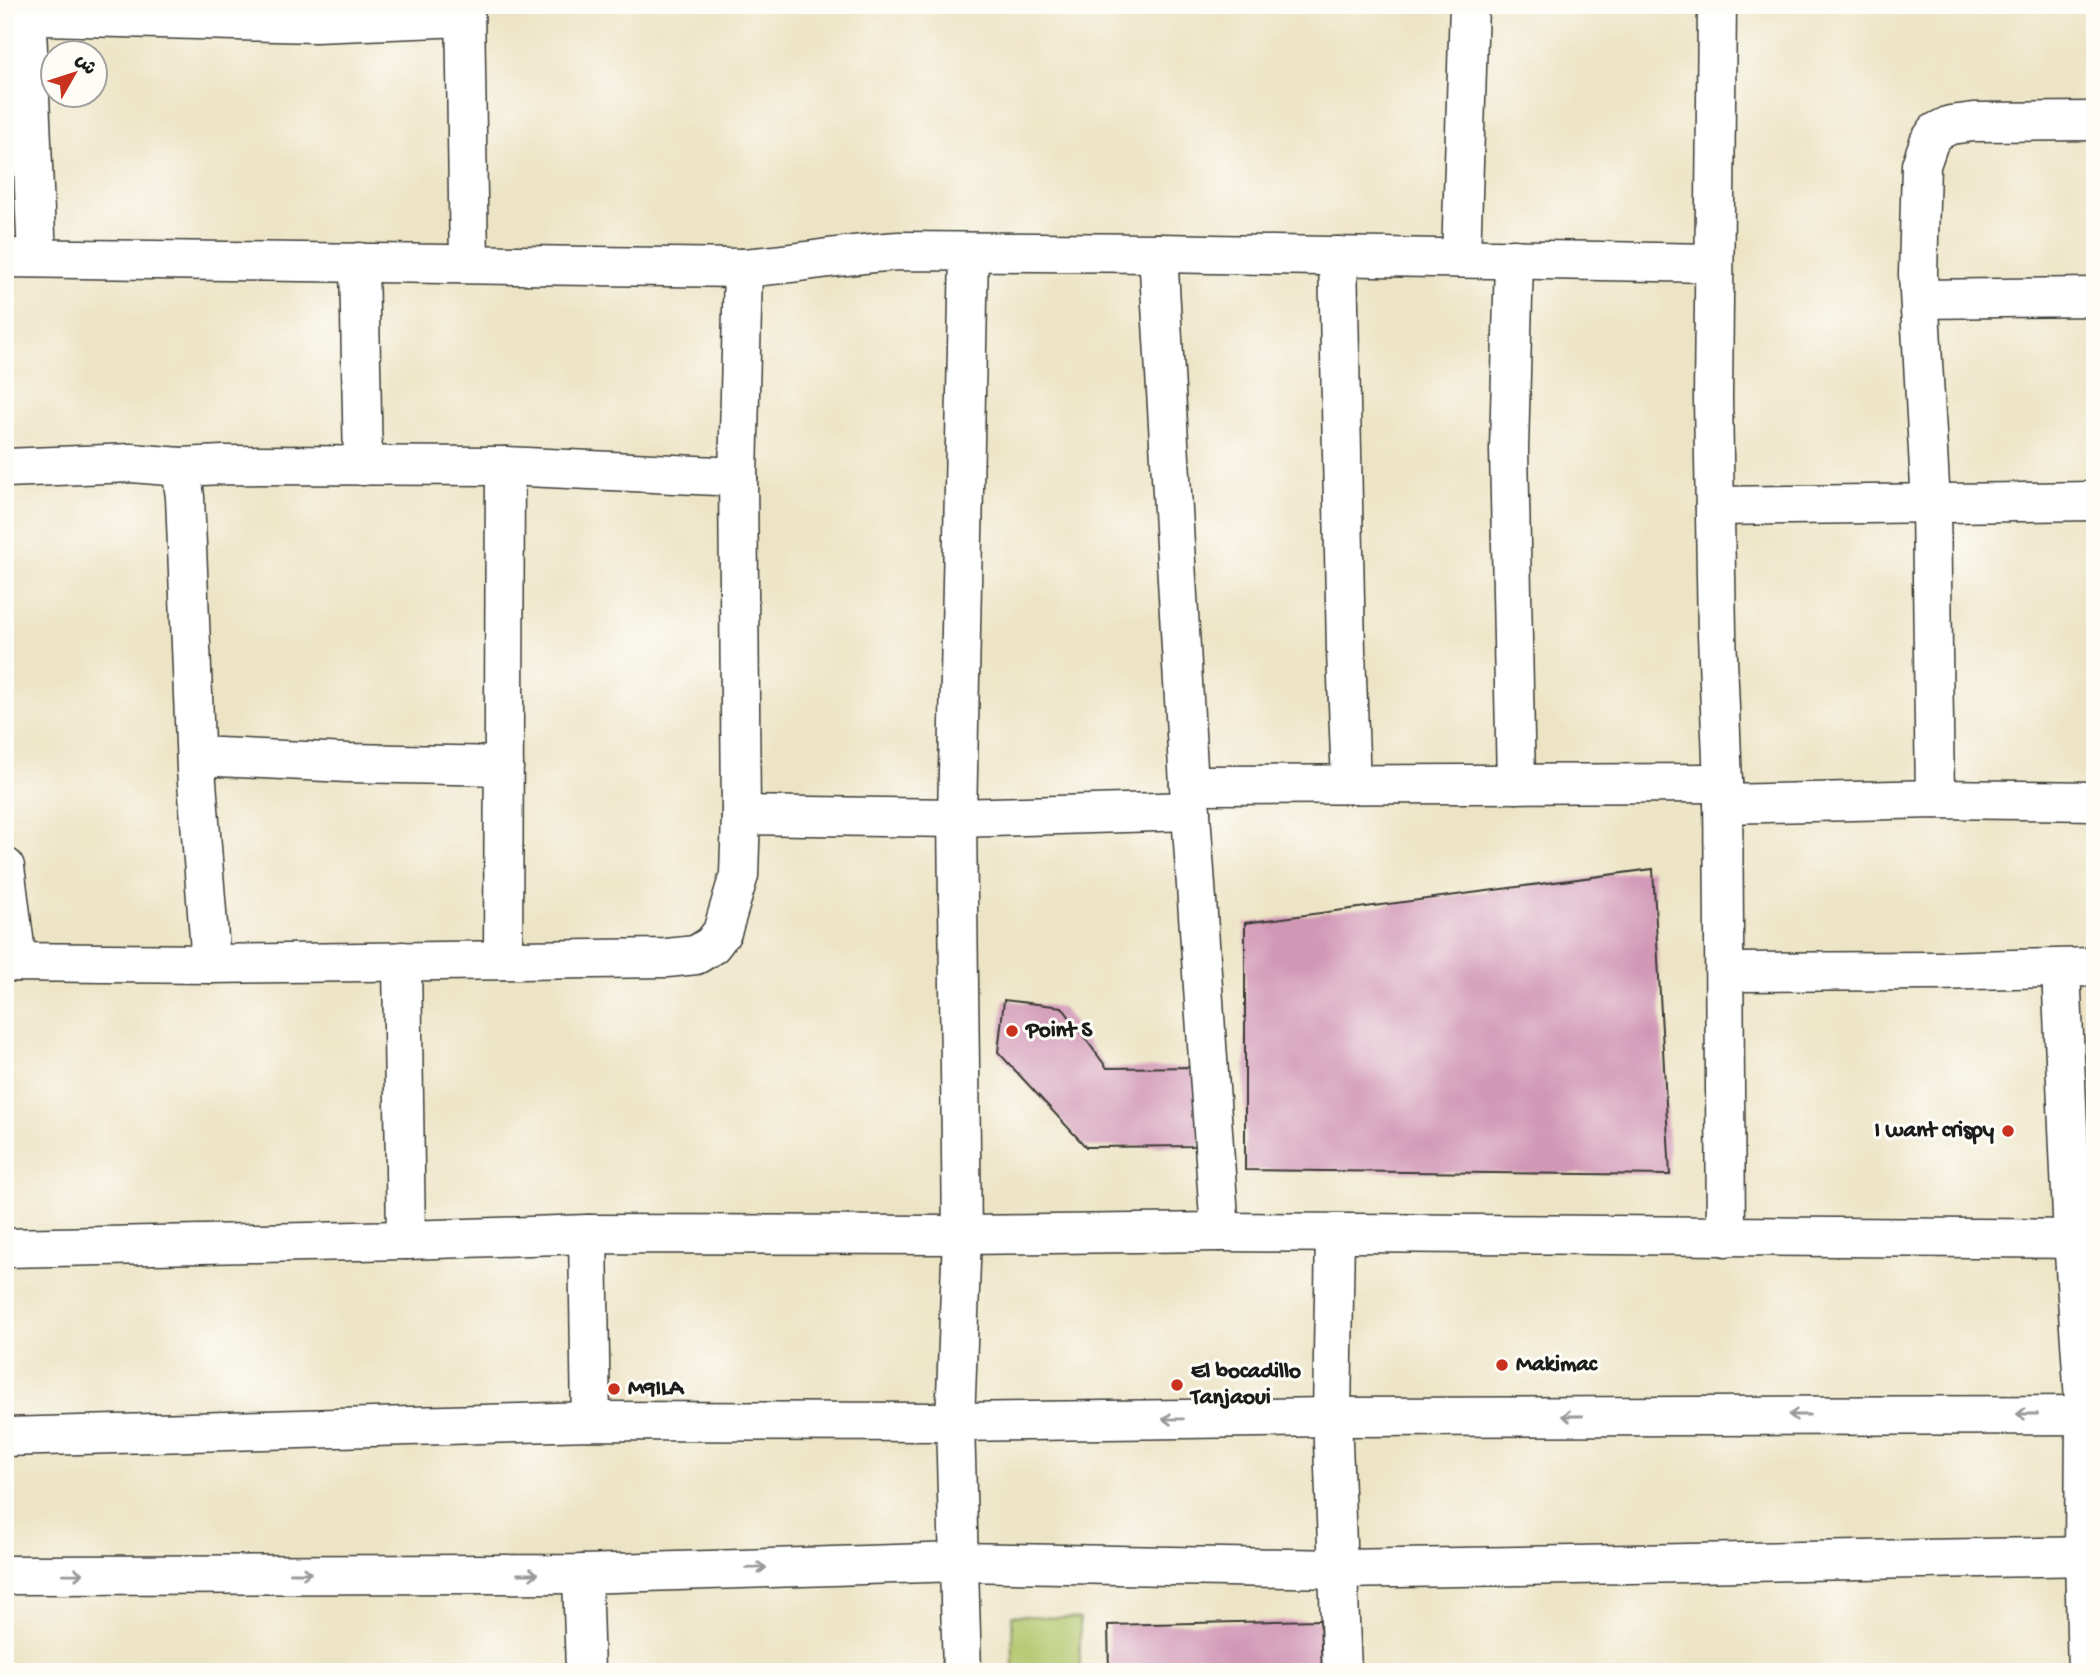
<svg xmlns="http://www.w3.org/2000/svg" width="2100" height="1677" viewBox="0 0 2100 1677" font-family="'Gochi Hand','Playpen Sans Arabic',sans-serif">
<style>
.green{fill:#b0c468;stroke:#667042;stroke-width:2}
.building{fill:#d198b6}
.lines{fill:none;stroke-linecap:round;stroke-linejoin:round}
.minor-casing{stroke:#3b3a35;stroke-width:41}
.minor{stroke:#fff;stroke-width:38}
.oneway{stroke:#999}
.poi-dot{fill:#c8321e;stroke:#fdfcf7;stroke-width:2.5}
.labels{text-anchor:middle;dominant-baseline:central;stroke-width:6;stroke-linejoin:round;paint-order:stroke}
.poi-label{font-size:23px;font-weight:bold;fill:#1c1c1c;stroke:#fdfcf7;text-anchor:start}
</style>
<rect width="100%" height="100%" fill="#fdfcf7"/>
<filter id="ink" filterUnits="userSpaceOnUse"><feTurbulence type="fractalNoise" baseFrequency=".0143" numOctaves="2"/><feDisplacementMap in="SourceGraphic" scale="14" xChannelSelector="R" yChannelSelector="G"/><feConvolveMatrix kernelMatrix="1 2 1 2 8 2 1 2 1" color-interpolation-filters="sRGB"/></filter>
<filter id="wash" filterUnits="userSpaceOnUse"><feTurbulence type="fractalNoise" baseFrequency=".00686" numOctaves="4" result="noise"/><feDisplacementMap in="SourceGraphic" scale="28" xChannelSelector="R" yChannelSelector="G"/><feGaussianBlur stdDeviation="1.57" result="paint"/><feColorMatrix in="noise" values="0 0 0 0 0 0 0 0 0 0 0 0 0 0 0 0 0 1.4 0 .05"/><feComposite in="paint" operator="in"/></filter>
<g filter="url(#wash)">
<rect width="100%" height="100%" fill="#ede4c5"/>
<!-- green -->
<polygon class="green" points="1012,1615 1080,1619 1080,1672 1013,1672"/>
<g id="blocks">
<!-- building -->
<g class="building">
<polygon points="1653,869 1670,1175 1245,1170 1245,923"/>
<polygon points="1004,1000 1062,1007 1107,1068 1198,1067 1200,1146 1086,1147 998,1052"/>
<polygon points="1320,1620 1322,1672 1109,1672 1108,1625"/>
</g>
</g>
</g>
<g filter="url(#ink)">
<use href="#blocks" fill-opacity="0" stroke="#3b3a35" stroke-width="2"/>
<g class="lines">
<!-- minor casing -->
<g class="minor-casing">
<g id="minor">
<polyline points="26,5 37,258"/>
<polyline points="465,5 469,263"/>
<polyline points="1717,5 1713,398 1717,634 1723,783 1726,1237"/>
<polyline points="5,15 315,23 465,17"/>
<polyline points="1158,253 1189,785 1220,1232"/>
<polyline points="1338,256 1346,651 1351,784"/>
<path d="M5 258 743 268C795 264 846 254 899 251L1158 253 1713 263"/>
<polyline points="1461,258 1469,5"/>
<polyline points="1514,259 1509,449 1516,784"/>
<polyline points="359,262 363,466"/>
<polyline points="1920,299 2095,297"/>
<polyline points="181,467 185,497 196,769 211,964"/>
<polyline points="5,468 132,463 181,467 223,465 505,466 738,477"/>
<polyline points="1715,506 2095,501"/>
<polyline points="196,756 348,763 504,766"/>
<polyline points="1189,785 1723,783"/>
<polyline points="1935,799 1931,504 1918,274 1921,165 1929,142 1936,132 1950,125 1974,122 2095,121"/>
<polyline points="1723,804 1935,799 2095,801"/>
<polyline points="741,815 957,818 1191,811"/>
<polyline points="5,867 17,962"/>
<polyline points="503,960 505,466"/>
<polyline points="402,961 406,1240"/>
<polyline points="5,962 211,964 667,958 696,955 712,945 722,932 739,875 741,815 738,477 743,268"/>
<polyline points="2061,969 2073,1239 2085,1415 2084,1556 2087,1672"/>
<polyline points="1725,972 1937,971 2095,967"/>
<polyline points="1335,1233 1332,1417 1342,1672"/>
<polyline points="588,1234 591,1421"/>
<polyline points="5,1248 406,1240 588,1234 962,1235 1220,1232 2095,1239"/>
<polyline points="5,1437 591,1421 955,1422 1332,1417 2095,1415"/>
<polyline points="582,1574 585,1672"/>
<polyline points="5,1575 582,1574 959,1562 1339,1569 2095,1556"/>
<polyline points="962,1672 955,1422 962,1235 957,818 969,253"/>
</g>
</g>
<!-- minor -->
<use href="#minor" class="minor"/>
</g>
<!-- one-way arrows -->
<defs><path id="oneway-shaft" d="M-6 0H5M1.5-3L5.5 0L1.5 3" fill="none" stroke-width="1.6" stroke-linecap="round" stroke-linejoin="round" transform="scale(1.75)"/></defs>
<g class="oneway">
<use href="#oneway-shaft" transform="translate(2027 1414) rotate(180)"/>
<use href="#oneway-shaft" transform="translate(1799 1415) rotate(180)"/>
<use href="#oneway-shaft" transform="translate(1572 1416) rotate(180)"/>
<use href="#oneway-shaft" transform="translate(1173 1419) rotate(179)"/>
<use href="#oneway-shaft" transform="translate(756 1568) rotate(-2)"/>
<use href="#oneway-shaft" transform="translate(301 1573)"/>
<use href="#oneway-shaft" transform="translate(73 1574) rotate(-1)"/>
<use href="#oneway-shaft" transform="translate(528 1574)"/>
</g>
</g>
<!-- markers -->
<g class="poi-dot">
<circle cx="1012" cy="1031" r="7"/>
<circle cx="2008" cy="1131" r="7"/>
<circle cx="1502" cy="1365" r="7"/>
<circle cx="1177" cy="1385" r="7"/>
<circle cx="614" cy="1389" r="7"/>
</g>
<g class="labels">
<!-- poi labels -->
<g class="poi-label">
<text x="1026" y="1031">Point S</text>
<text x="1994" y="1131" text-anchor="end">I want crispy</text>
<text x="1516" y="1365">Makimac</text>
<text x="1191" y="1372">El bocadillo<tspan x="1191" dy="26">Tanjaoui</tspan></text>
<text x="628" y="1389">M9ILA</text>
</g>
</g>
<!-- margin -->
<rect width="2100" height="1677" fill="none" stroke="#fdfcf7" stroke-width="28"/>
<!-- north arrow -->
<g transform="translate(74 74) rotate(51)"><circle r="33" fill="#fdfcf7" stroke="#a3a29f" stroke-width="2"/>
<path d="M0-5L12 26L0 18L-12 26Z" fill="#c8321e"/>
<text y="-10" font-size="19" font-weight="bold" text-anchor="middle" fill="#1c1c1c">ش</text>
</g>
</svg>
